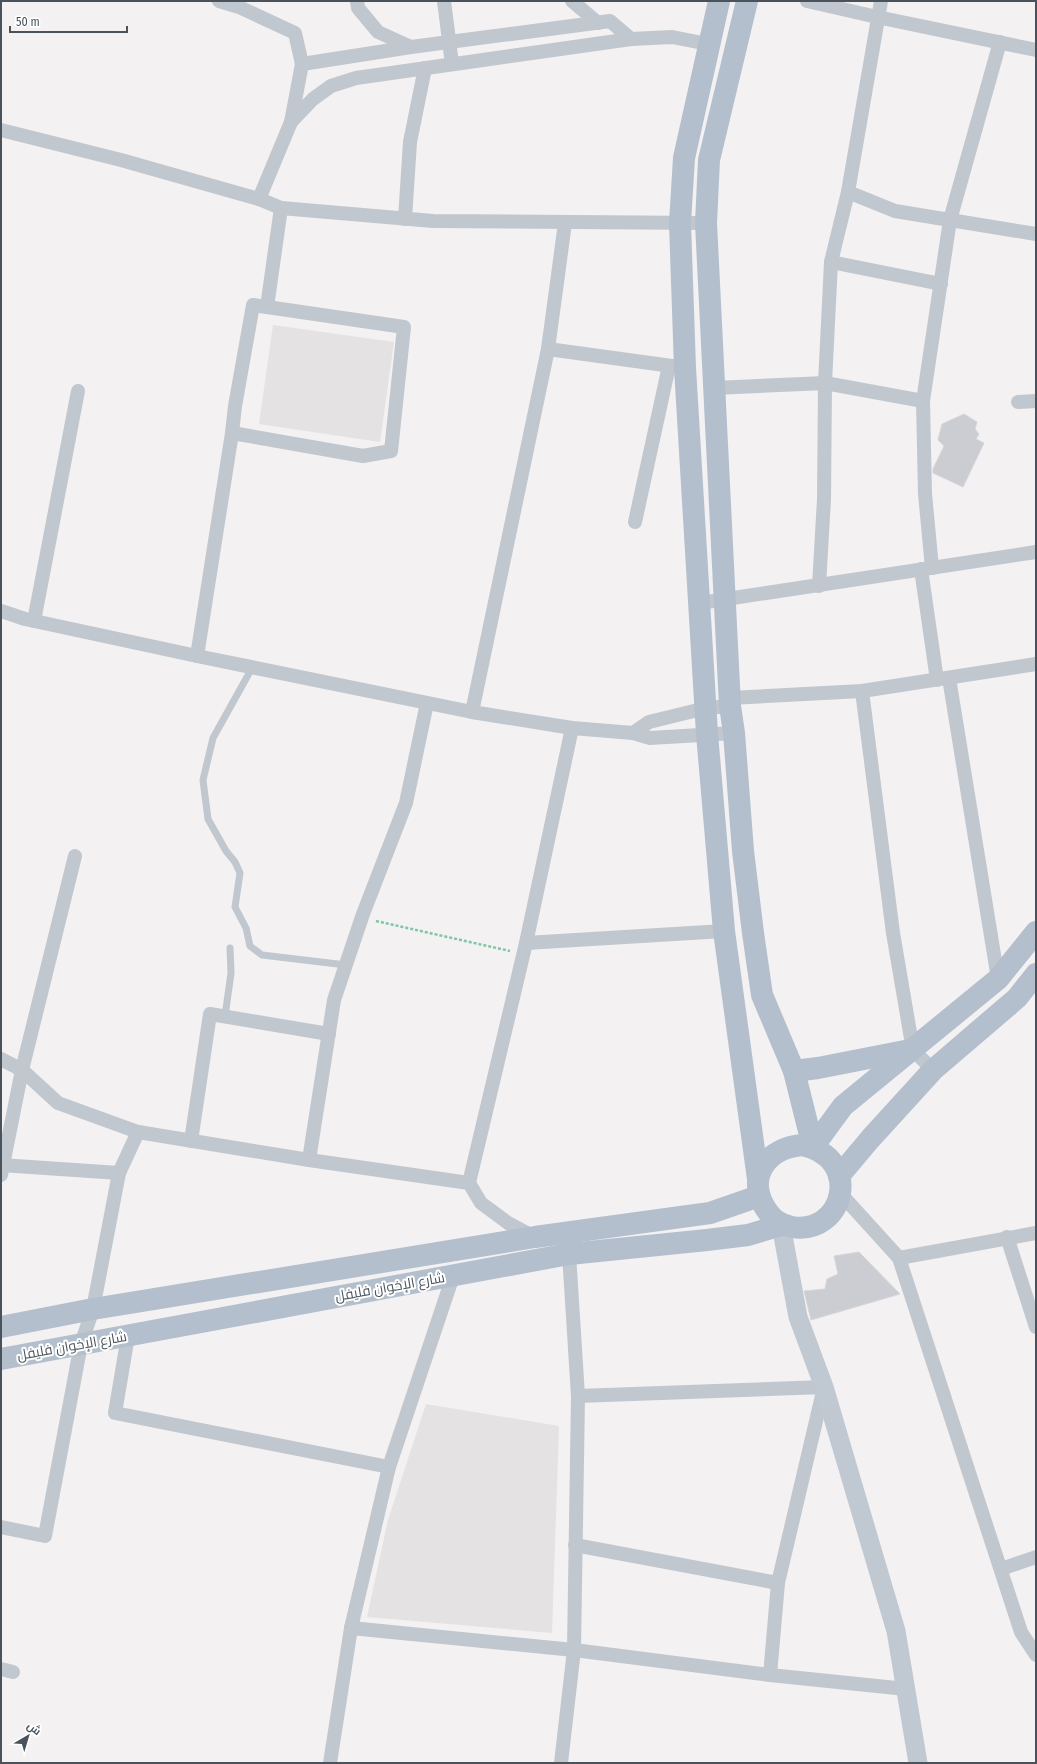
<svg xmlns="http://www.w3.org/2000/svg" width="1037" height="1764" viewBox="0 0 1037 1764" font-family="'Fira Sans Condensed',Cairo,sans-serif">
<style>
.education{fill:#e4e2e2}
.building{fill:#cbcdd2;stroke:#d5d7db}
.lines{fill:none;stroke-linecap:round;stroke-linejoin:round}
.path{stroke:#80c6a6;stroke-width:2.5;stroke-dasharray:3 2;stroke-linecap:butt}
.service{stroke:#c0c7ce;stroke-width:7}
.minor{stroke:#c0c7ce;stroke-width:14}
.secondary{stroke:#c0c8d2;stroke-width:19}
.primary{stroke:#b3bfcc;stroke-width:22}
.labels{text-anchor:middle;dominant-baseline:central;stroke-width:4;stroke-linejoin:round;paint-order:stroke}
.street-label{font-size:14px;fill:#4a535c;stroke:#fff}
</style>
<rect width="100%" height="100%" fill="#f3f1f1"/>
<!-- education -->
<g class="education">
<polygon points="273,325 394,342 380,442 259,424"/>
<polygon points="426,1404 559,1426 552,1633 367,1617 388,1520"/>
</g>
<!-- building -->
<g class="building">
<polygon points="964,414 977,422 975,429 979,434 976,439 984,443 963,487 933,473 933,469 944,446 938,440 942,424"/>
<polygon points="859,1252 900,1294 811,1320 804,1291 825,1289 827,1279 838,1274 834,1256"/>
</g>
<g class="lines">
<!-- path -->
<polyline class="path" points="376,921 510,951"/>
<!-- service -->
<g class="service">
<polyline points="252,668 213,738 203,780 208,819 226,851 235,862 240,873 235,907 246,928 250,946 262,955 346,965"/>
<polyline points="225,1016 231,973 230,948"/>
</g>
<!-- minor -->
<g class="minor">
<polyline points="219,1 239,7 295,33 302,64"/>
<polyline points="357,1 358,8 378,32 411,47"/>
<polyline points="444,1 452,64"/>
<polyline points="572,1 598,23"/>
<polyline points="807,1 877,17 1036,50"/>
<polyline points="291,122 313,99 331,86 356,78 631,39 672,37 708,44"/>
<polyline points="1,130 121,160 259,199 281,208 433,221 706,223"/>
<polyline points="848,192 895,211 1036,234"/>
<polyline points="259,199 291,122 302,64 411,47 610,21 631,39"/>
<polyline points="405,219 410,142 425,68"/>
<polyline points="831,262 941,284"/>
<polyline points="267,307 281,208"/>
<polyline points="548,349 679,367"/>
<polyline points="714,388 825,383 923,401 950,220 1000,42"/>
<polyline points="923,401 925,494 932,568"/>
<polyline points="1018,402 1036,401"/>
<polyline points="635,522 669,366"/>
<polyline points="921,569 937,680"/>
<polyline points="819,586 824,499 825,383 831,262 848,192 881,1"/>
<polyline points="700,603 1036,552"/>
<polyline points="1,611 25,619 197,656 472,712 572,728 633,733 650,738 734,733"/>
<polyline points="34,621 78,391"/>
<polyline points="197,656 232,433 235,406 253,305 404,327 391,451 363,456 232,433"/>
<polyline points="949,678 998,979"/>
<polyline points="862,691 893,933 913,1050 933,1070"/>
<polyline points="730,698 862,691 1036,664"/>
<polyline points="472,712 548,349 565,223"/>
<polyline points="633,733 649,722 706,708 730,706"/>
<polyline points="526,943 724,931"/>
<polyline points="1,1059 22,1070 58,1103 138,1132 309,1160 469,1183 481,1203 508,1223 534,1237"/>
<polyline points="191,1141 210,1014 329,1034"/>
<polyline points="309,1160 334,1000 363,914 406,803 427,703"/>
<polyline points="1,1165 119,1173"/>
<polyline points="1,1175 22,1070 75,856"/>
<polyline points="469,1183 526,943 572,728"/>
<polyline points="840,1193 899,1258 1036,1233"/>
<polyline points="1007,1237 1036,1327"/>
<polyline points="899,1258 1021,1632 1036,1655"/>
<polyline points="128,1336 115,1413 389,1467"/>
<polyline points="578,1396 824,1387 778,1583 770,1675"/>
<polyline points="1,1527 45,1536 81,1344 93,1309 119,1173 138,1132"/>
<polyline points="575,1545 778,1583"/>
<polyline points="1001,1569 1036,1557"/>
<polyline points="351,1628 574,1650 770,1675 906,1689"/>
<polyline points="1,1669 13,1672"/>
<polyline points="330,1763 351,1628 389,1467 453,1276"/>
<polyline points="561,1763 574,1650 578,1396 569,1254"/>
</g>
<!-- secondary -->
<polyline class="secondary" points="781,1225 798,1317 824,1387 896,1631 918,1763"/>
<!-- primary -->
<g class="primary">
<polyline points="719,1 684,158 680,223 685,368 707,734 724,931 758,1179"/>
<polyline points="747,1 709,160 706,223 730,706 734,733 743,851 753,933 762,995 794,1071 813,1147"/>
<polyline points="794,1071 818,1068 910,1050"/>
<path d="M802 1145C864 1158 844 1236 792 1227 779 1225 771 1218 764 1206 747 1175 768 1148 802 1145Z"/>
<polyline points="813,1147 843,1106 998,979 1036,932"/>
<polyline points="839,1176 871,1138 933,1070 1017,998 1036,974"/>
<polyline points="1,1327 93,1309 535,1237 710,1213 759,1196"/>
<polyline points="1,1359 569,1254 707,1240 748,1235 781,1225"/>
</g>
</g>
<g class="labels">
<!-- street labels -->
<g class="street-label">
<text transform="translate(390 1287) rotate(-10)">شارع الإخوان فليفل</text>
<text transform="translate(72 1346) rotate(-10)">شارع الإخوان فليفل</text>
</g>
</g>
<!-- border -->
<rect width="1037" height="1764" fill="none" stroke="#4a535c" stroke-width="4"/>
<!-- north arrow -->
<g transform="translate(28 1736) rotate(38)" stroke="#ffffff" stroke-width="3" paint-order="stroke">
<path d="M0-3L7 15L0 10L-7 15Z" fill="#4a535c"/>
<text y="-6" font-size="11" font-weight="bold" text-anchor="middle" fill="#4a535c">ش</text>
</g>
<!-- scale -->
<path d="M10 26v6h117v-6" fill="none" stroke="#4a535c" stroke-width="2"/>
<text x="16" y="26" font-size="12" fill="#4a535c" stroke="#ffffff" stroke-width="3" paint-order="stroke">50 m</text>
</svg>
